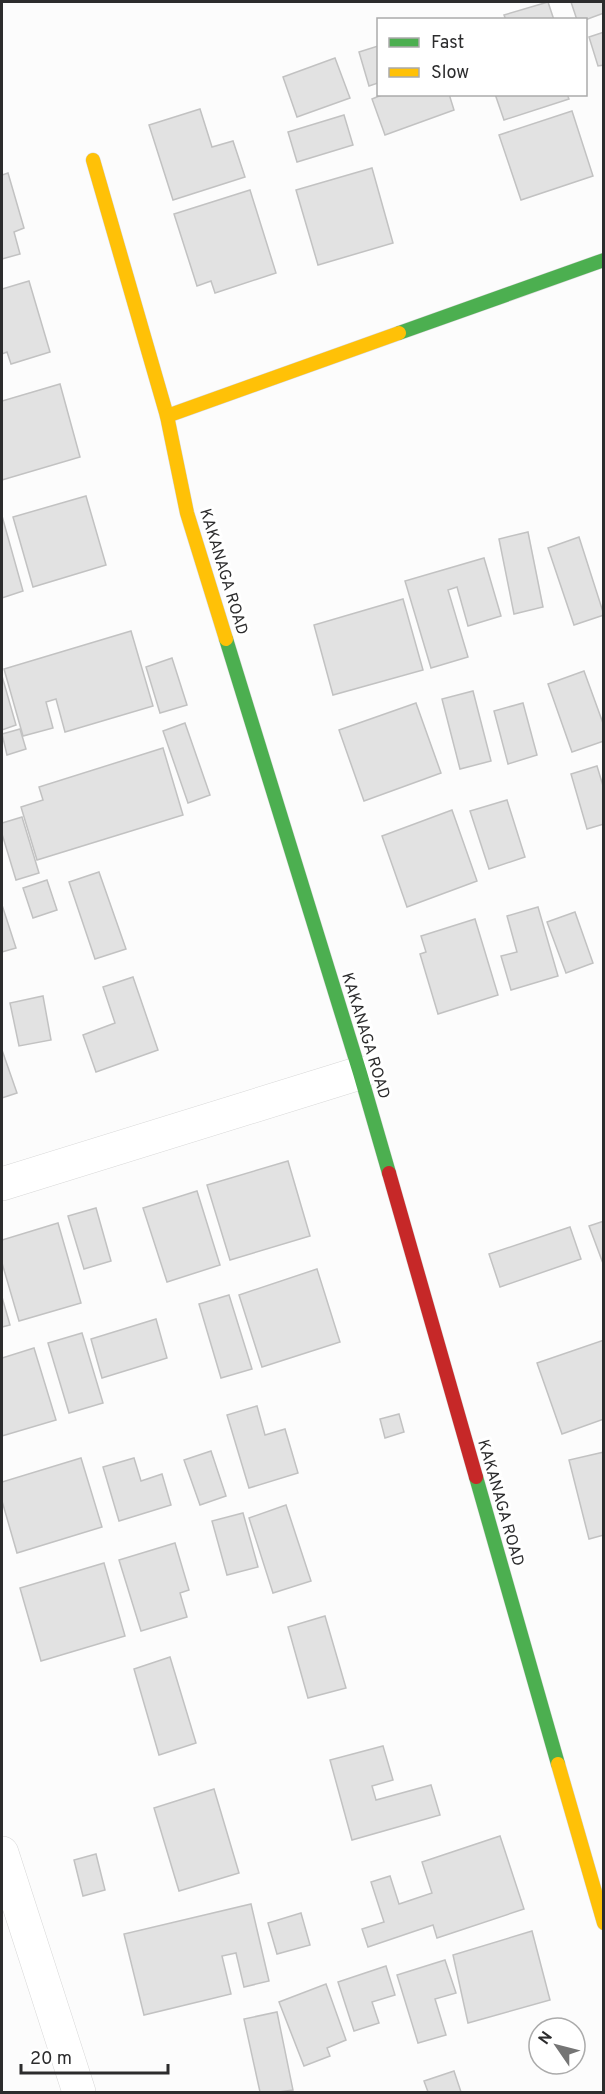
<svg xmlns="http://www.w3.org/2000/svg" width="605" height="2094" viewBox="0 0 605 2094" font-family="Overpass,sans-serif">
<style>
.building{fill:#e2e2e2;stroke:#c2c2c2;stroke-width:1.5}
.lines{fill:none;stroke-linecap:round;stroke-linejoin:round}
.street-casing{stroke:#d8d8d8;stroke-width:34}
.fast-casing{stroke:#d8d8d8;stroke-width:15}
.slow-casing{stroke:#d8d8d8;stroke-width:15}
.jam-casing{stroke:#d8d8d8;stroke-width:15}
.street{stroke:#fff;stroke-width:33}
.fast{stroke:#4caf50;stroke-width:14}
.slow{stroke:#ffc107;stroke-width:14}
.jam{stroke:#c62828;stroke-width:14}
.labels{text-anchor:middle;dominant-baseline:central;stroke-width:6;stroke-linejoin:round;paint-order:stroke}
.street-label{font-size:16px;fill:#2c2c2d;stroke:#fff}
</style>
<rect width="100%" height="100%" fill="#fcfcfc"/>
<!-- building -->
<g class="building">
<polygon points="548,2 554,20 506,20 504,15"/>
<polygon points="571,2 604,2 604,13 585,20 577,20"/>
<polygon points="604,32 604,65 598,66 589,37"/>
<polygon points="378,46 378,83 369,86 359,52"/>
<polygon points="335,58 350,98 297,117 283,77"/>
<polygon points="384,94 449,94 454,110 385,135 372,99"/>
<polygon points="495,94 567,94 569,99 504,120"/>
<polygon points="200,109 212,147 233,141 245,177 173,200 149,125"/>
<polygon points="572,111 593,176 521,200 499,135"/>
<polygon points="344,115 353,145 297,162 288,132"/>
<polygon points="372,168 393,243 318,265 296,190"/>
<polygon points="8,173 24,228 14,232 20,254 2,259 2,175"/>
<polygon points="250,190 276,273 215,293 211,281 197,286 174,214"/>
<polygon points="29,281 50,352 11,364 7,352 2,354 2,289"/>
<polygon points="60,384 80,457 2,480 2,401"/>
<polygon points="86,496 106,565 33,587 13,517"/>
<polygon points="2,516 23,591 2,598"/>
<polygon points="528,532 543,607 514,614 499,539"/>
<polygon points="579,537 604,615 574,625 548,548"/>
<polygon points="484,558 501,616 468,626 457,587 448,590 468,657 431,668 405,581"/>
<polygon points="403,599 423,670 333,695 314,625"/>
<polygon points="131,631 153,706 65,732 56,699 46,702 53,728 23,736 4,669"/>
<polygon points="172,658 187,705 160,713 146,667"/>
<polygon points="584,671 604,726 604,741 572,752 548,684"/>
<polygon points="2,676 16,725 2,730"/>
<polygon points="473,691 491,761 460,769 442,699"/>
<polygon points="416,703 441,773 364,801 339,730"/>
<polygon points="523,703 537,755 508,764 494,711"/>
<polygon points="185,723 210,795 188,803 163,731"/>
<polygon points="20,729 26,749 7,755 2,734"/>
<polygon points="163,748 183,815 37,860 21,807 43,800 39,787"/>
<polygon points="597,766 604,789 604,824 587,829 571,774"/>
<polygon points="507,800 525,857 489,869 470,811"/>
<polygon points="452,810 477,881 407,907 382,836"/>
<polygon points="22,817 39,873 16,880 2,834 2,823"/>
<polygon points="99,872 126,949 95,959 69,882"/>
<polygon points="47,880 57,910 33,918 23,888"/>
<polygon points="2,905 16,948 2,952"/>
<polygon points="538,907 558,976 511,990 501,956 517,952 507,916"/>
<polygon points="575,912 593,963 566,973 547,922"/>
<polygon points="475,919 498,995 438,1014 420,954 426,952 421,936"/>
<polygon points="133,977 158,1050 96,1072 83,1035 115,1023 103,987"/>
<polygon points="43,996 51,1040 19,1046 10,1003"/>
<polygon points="2,1050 17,1093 2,1098"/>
<polygon points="288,1161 310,1236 230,1260 207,1185"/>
<polygon points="197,1191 220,1265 167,1282 143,1208"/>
<polygon points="96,1208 111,1261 84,1269 68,1216"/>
<polygon points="604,1221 604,1266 589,1226"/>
<polygon points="58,1223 81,1303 19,1321 2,1263 2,1240"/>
<polygon points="570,1227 581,1259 500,1287 489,1254"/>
<polygon points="317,1269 340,1342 262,1367 239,1295"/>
<polygon points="229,1295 252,1369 221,1378 199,1304"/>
<polygon points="2,1297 10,1325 2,1327"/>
<polygon points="156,1319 167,1358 102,1378 91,1339"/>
<polygon points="82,1333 103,1403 69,1413 48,1343"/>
<polygon points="604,1340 604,1419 562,1434 537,1363"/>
<polygon points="34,1348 56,1420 2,1436 2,1358"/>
<polygon points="257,1406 265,1435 285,1429 298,1473 249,1488 227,1415"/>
<polygon points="399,1414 404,1432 385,1438 380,1419"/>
<polygon points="211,1451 226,1496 200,1505 184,1460"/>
<polygon points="604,1452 604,1535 589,1539 569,1460"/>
<polygon points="81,1458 102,1527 17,1553 2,1501 2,1482"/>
<polygon points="134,1458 141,1481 162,1474 171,1505 119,1521 103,1467"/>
<polygon points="286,1505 311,1581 273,1593 249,1518"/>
<polygon points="243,1513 258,1567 227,1575 212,1521"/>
<polygon points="175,1543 189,1590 180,1593 187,1617 141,1631 119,1560"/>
<polygon points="104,1563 125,1636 41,1661 20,1588"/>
<polygon points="325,1616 346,1688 308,1698 288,1627"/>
<polygon points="170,1657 196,1743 159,1755 134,1669"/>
<polygon points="383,1746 393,1780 372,1786 376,1800 431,1785 440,1815 352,1840 330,1760"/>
<polygon points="214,1789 239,1873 179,1891 154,1808"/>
<polygon points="500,1836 524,1909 437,1938 433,1925 368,1947 362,1929 384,1922 371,1882 390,1876 399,1904 432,1893 422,1862"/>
<polygon points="96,1854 105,1890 83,1896 74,1860"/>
<polygon points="251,1904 269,1981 244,1987 236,1953 222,1956 231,1994 144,2015 124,1934"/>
<polygon points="301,1913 310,1945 277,1954 268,1923"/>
<polygon points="532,1931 550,2000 468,2023 453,1955"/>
<polygon points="445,1960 456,1993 435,1999 446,2035 418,2043 397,1975"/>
<polygon points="386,1966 395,1995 372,2002 379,2023 354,2031 338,1982"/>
<polygon points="326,1984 346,2040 327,2048 330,2056 304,2066 279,2002"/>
<polygon points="277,2012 293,2090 279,2092 260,2092 244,2019"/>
<polygon points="454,2071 461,2092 428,2092 424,2081"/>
</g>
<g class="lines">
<!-- street casing -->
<g class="street-casing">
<g id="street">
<polyline points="2,1184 360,1073"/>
<polyline points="2,1853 79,2092"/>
</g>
</g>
<!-- fast casing -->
<g class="fast-casing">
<g id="fast">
<polyline points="399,333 604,260"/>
<polyline points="226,639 360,1073 389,1173"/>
<polyline points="476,1477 558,1764"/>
</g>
</g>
<!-- slow casing -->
<g class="slow-casing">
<g id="slow">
<polyline points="93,160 167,416 187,513 226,639"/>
<polyline points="167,416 399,333"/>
<polyline points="558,1764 604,1923"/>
</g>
</g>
<!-- jam casing -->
<g class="jam-casing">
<polyline id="jam" points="389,1173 476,1477"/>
</g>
<!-- street -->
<use href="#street" class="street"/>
<!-- fast -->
<use href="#fast" class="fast"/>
<!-- slow -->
<use href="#slow" class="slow"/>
<!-- jam -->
<use href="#jam" class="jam"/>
</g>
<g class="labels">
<!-- street labels -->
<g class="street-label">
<text transform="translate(223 572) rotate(73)">KAKANAGA ROAD</text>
<text transform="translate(365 1036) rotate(73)">KAKANAGA ROAD</text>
<text transform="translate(500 1503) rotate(74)">KAKANAGA ROAD</text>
</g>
</g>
<!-- border -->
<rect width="605" height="2094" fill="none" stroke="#2c2c2d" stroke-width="6"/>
<!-- legend -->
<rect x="377" y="18" width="210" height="78" fill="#ffffff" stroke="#ababab" stroke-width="1.5"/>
<rect x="389" y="38" width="30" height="9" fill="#4caf50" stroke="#ababab" stroke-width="1.5"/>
<text x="431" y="48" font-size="18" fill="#2c2c2d">Fast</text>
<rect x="389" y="68" width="30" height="9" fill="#ffc107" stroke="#ababab" stroke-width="1.5"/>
<text x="431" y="78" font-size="18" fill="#2c2c2d">Slow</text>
<!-- north arrow -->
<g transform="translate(557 2046) rotate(305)"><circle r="28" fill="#ffffff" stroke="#ababab" stroke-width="1.5"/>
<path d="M0-4.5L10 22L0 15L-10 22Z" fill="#757575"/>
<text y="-9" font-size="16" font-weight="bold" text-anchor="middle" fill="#2c2c2d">N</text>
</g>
<!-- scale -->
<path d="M21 2064v9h147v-9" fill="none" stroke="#2c2c2d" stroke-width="3"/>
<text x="30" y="2064" font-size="18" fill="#2c2c2d" stroke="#ffffff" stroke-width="4.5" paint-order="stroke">20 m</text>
</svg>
